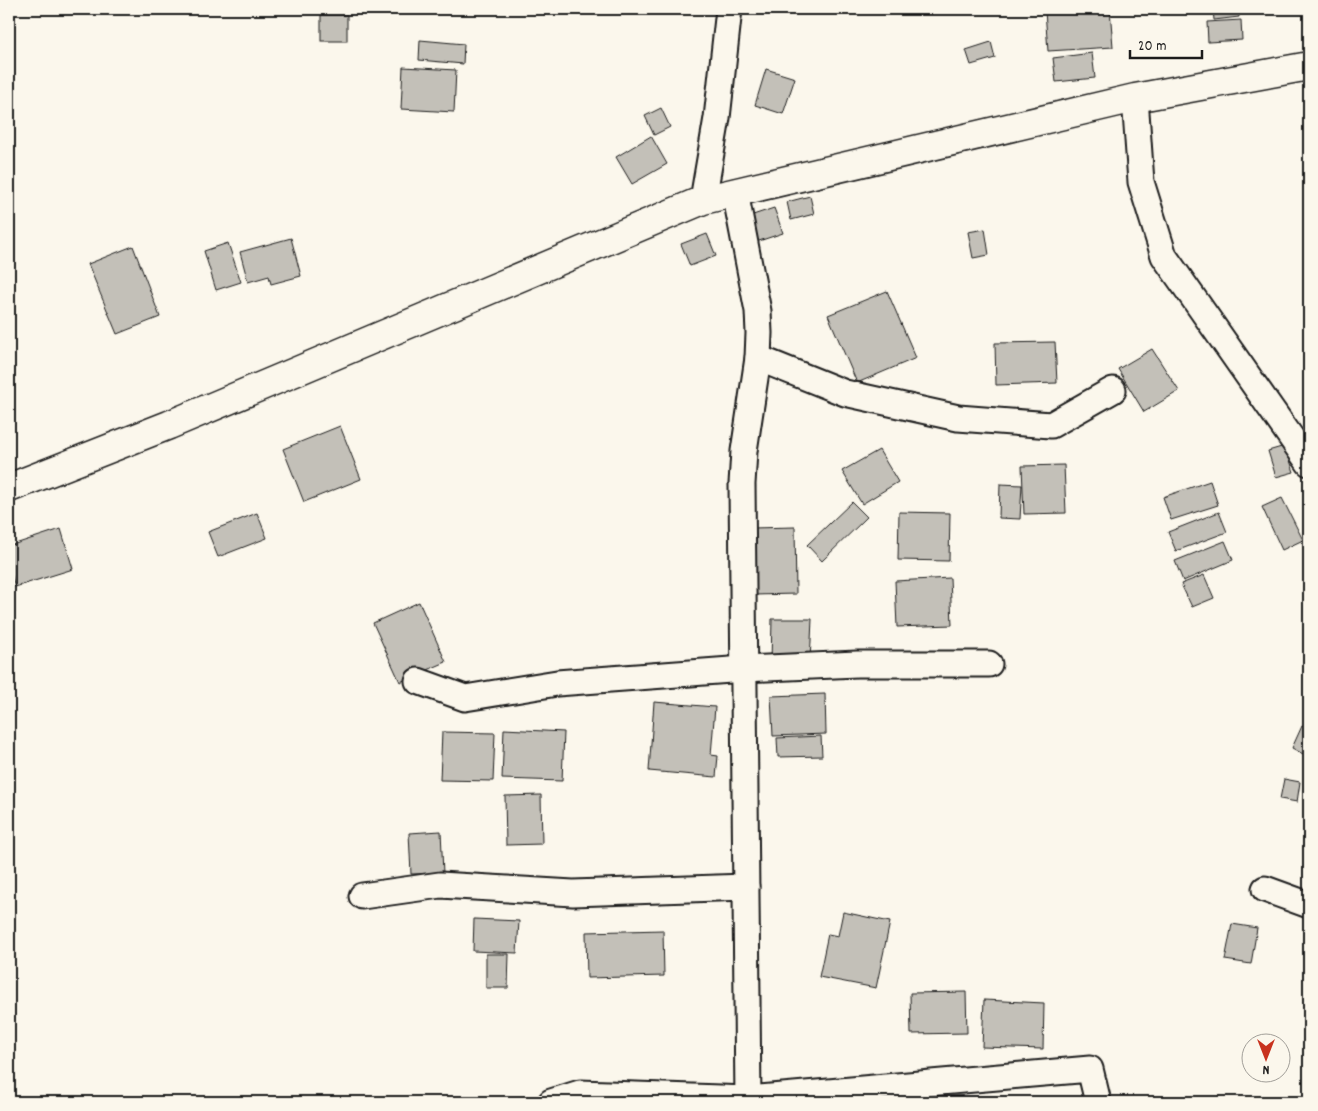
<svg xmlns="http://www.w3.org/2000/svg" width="1318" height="1111" viewBox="0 0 1318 1111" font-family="Dekko,sans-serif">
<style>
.building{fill:#c3c0b8;stroke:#1c1c1c}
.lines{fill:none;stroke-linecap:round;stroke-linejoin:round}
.street-casing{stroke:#1c1c1c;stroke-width:29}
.secondary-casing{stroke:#1c1c1c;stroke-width:31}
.street{stroke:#fbf7ec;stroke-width:25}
.secondary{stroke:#fbf7ec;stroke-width:28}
</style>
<rect width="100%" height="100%" fill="#fbf7ec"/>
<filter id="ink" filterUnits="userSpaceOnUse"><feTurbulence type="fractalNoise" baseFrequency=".02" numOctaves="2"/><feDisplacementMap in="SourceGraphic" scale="10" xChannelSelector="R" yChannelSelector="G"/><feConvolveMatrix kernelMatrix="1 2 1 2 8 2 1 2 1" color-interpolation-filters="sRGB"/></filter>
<g filter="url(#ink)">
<!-- building -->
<g class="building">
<polygon points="638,9 679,9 679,14 638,13"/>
<polygon points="1078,9 1110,9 1113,47 1048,51 1045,11"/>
<polygon points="1213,9 1238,9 1239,17 1214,20"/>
<rect x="321" y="15" width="26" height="26"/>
<polygon points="1241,20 1242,40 1208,42 1207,22"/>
<polygon points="420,40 464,44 463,64 419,60"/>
<polygon points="991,42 995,58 971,65 966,50"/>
<polygon points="1092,53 1095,78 1056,82 1053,58"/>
<polygon points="403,67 456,70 454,112 401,109"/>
<polygon points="766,69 795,78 783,114 755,105"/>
<polygon points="661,108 670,127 654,135 645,116"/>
<polygon points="651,136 667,164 632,184 616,157"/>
<polygon points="810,196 814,214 791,220 787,202"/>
<polygon points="774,208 783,233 744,246 735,221"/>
<polygon points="985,229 989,255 973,258 968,232"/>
<polygon points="707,234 716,256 690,266 681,244"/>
<polygon points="291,238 301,276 271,284 269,276 248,282 240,252"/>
<polygon points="228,243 241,282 216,290 204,251"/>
<polygon points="133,246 160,317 117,334 88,264"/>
<polygon points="887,291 916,358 857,383 828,315"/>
<polygon points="1055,342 1057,383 996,385 995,343"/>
<polygon points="1152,349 1179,391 1144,412 1118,369"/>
<polygon points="340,426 361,479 304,502 283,449"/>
<polygon points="1285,446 1294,472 1276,477 1268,451"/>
<polygon points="879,450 898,482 862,504 842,471"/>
<polygon points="1064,465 1066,513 1024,514 1022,466"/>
<polygon points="1210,481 1218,505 1171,520 1163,497"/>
<polygon points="1000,484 1022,485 1020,519 999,518"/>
<polygon points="1282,498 1303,540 1282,550 1262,507"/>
<polygon points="852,502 867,517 822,561 807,545"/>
<polygon points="899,512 950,513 949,561 898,560"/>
<polygon points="1219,512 1227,532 1176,551 1168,532"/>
<polygon points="257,513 267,538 218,557 208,532"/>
<polygon points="795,527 796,594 754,595 752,528"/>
<polygon points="61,529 73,569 15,587 9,566 9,546"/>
<polygon points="1225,541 1233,560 1183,581 1175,561"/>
<polygon points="1204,575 1214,598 1192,607 1181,584"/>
<polygon points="950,578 952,625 897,627 895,581"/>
<polygon points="419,602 446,662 400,682 373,623"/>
<polygon points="772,619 812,619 810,662 771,662"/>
<polygon points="825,694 826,734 773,736 771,696"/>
<polygon points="654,702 715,707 711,755 718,756 716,777 649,771"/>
<polygon points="1302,726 1309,729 1309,747 1305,755 1292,748"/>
<polygon points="504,729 564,732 562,781 502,779"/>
<polygon points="442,732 495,733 493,781 440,780"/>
<polygon points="821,736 822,756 778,757 777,738"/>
<polygon points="1284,779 1300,782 1297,802 1280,799"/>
<polygon points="541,795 542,844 506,845 505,796"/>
<polygon points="441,831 443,873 411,874 409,833"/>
<polygon points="843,912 890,922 876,988 819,977 828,934 838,936"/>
<polygon points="474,919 519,921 517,953 473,951"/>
<polygon points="1232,924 1257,928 1251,964 1225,960"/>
<polygon points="663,930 664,976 587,978 586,932"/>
<polygon points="486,954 509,954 508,988 486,988"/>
<polygon points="966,992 967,1033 911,1034 910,993"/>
<polygon points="984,1000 1044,1003 1043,1049 982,1047"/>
</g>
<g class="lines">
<!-- street casing -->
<g class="street-casing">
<g id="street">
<polyline points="1135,98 1141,182 1164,256 1309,463"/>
<polyline points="735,192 758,311 759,333 758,358 744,451 742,484 748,1102"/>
<polyline points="703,200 717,118 729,9"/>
<polyline points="758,358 845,393 958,418 1051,425 1113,390"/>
<polyline points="418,681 465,698 557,683 744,669 857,664 989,664"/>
<polyline points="1265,889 1309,905"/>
<polyline points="362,896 440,885 573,893 746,887"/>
<polyline points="551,1102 580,1093 748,1099 1090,1069 1098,1102"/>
</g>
</g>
<!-- secondary casing -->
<g class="secondary-casing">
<polyline id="secondary" points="9,488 169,425 703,200 1135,98 1309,66"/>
</g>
<!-- street -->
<use href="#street" class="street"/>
<!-- secondary -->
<use href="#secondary" class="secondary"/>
</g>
</g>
<!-- margin -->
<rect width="1318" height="1111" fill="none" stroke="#fbf7ec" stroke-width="30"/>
<rect x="15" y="15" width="1288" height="1081" fill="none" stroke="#1c1c1c" stroke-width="2" filter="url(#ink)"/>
<!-- north arrow -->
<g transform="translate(1266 1058) rotate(180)"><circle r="24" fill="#fbf7ec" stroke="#a29f99"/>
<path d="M0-4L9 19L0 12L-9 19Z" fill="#c8321e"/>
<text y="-8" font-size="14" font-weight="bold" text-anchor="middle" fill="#1c1c1c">N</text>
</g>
<!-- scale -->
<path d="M1130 50v8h72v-8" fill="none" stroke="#1c1c1c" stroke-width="2.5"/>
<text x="1138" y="50" font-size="15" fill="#1c1c1c" stroke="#fbf7ec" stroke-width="4" paint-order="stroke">20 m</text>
</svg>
